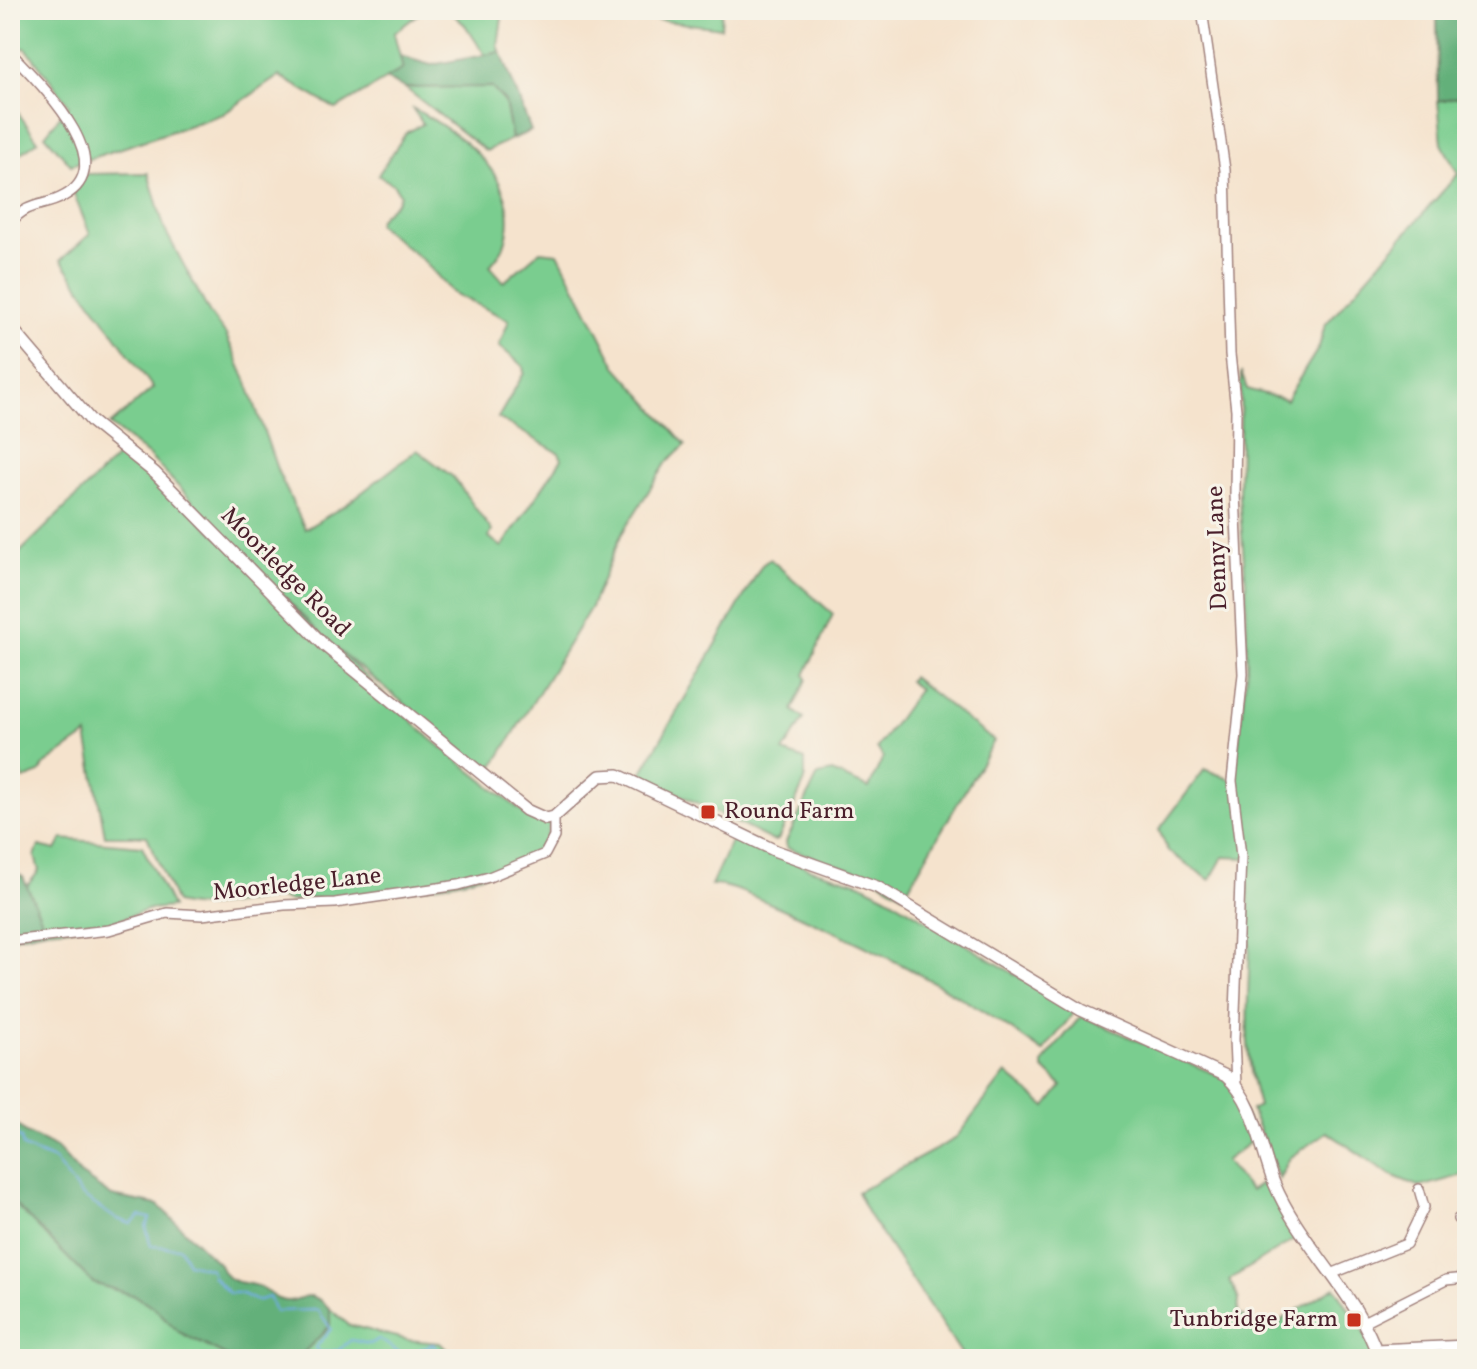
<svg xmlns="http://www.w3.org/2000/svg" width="1477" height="1369" viewBox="0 0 1477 1369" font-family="Vollkorn,serif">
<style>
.green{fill:#7acd8f;stroke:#62765d;stroke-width:2}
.forest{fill:#63b07a;stroke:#566852;stroke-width:2}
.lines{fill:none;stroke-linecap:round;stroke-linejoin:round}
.stream{stroke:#72ace3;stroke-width:2}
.minor-casing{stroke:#a0817c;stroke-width:12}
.tertiary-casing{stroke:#a0817c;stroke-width:14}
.minor{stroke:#fff;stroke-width:9}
.tertiary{stroke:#fff;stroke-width:11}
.poi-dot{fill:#c8321e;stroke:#f7f3e8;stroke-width:3}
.labels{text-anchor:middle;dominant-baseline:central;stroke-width:6;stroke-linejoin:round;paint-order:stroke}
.street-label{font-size:24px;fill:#4a1f2b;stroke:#f7f3e8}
.poi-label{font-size:24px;fill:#4a1f2b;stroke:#f7f3e8;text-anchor:start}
</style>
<rect width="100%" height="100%" fill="#f7f3e8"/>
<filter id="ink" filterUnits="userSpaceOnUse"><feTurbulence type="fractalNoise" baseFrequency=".0125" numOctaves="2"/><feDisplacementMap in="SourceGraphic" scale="16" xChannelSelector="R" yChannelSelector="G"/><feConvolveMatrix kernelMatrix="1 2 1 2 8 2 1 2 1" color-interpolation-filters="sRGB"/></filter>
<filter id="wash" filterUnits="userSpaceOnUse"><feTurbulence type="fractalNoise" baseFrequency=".006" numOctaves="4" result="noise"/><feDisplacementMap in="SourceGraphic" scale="32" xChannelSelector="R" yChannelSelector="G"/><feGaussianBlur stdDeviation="1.8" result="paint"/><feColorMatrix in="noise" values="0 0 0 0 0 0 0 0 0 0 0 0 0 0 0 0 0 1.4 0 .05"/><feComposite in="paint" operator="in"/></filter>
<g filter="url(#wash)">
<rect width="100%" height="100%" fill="#f5e3cd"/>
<!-- green -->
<g class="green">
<polygon points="10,10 424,10 394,33 403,69 336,109 279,76 223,114 71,165 45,135 69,105 26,48 10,50"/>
<polygon points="448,10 503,10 498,46 501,52 485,55 465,25"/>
<polygon points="635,10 722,10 721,28 656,20"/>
<polygon points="491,86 505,102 512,139 486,151 405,88"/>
<path d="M1467 95V1174L1420 1187 1391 1175 1327 1132 1290 1158 1279 1179 1251 1110 1259 1106C1241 1048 1249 999 1250 940 1250 913 1247 885 1246 858L1223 857 1210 880 1168 851 1159 830 1205 769 1234 781 1247 667 1246 585 1239 498 1241 372 1247 389 1286 400 1319 347 1325 325 1458 174 1442 144 1438 101Z"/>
<polygon points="10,101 38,141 10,161"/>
<path d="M412 108C462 134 527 181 504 246 502 253 494 260 490 266L504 282 540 251 558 253 616 366 686 445 667 462 621 535 591 607 492 769 484 768 328 642 149 456 110 425 153 388 61 260 90 234 73 192 85 174 148 173 165 230 210 314 226 335 247 382 278 472 305 529 347 504 417 450 453 477 492 531 489 537 502 547 562 459 559 453 498 418 524 373 523 366 499 346 509 320 453 293 424 261 377 224C380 211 397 208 400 195L394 185 378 175 406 133 423 124Z"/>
<path d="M123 451 152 474 430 738 530 818 550 823 544 847C487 889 358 897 288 901L281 898C247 899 210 913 176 903L147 836H105L87 735 44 765 40 773 24 779 10 749V562Z"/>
<polygon points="770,559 833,614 805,675 807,679 793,710 804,719 783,752 805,760 805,781 778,840 773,841 642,776 642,772 762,565"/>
<polygon points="912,677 994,741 904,895 874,877 787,848 786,842 818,775 832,772 869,788 883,757 877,748 919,689 908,681"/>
<path d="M737 836 811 869 860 883 886 896 1075 1011 1043 1052C958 990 866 943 769 903 751 896 731 885 711 885L733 837Z"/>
<polygon points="62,839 142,846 172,907 150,909 105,925 46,930 27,886 39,871 35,856 39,846 56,850"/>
<polygon points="1081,1016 1224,1078 1234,1091 1256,1138 1225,1161 1250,1191 1268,1179 1298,1237 1229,1280 1239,1299 1238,1314 1274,1330 1283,1319 1335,1287 1368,1339 1374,1359 965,1359 868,1214 857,1192 955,1139 1006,1073 1046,1107 1062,1086 1043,1068 1043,1062"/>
<polygon points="10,1199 93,1283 135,1296 154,1307 179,1332 232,1359 10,1359"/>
<polygon points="330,1309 349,1325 408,1340 440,1343 456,1359 287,1359 301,1355 330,1326"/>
</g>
<!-- forest -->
<g class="forest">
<polygon points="1437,10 1467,10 1467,95 1438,101"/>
<polygon points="501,52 531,131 512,139 505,102 491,87 405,88 385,79 403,69 400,56 431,65"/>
<polygon points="10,869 23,877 46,930 10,938"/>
<path d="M10 1118 26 1133 57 1148 80 1174 112 1196 158 1205 220 1265C229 1288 243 1279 262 1288 268 1290 272 1297 278 1299 303 1308 303 1281 330 1309V1326L301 1355 287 1359H232L179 1332 154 1307 136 1296 93 1283 10 1199Z"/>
</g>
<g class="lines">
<!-- stream -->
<polyline class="stream" points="10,1134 21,1138 23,1147 54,1160 81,1195 115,1218 131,1224 140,1216 150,1218 146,1227 151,1246 180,1248 188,1263 211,1269 213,1277 229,1293 240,1293 257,1301 269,1297 275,1311 318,1310 331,1329 315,1348 322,1353 338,1350 351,1340 369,1344 379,1339 408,1358 419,1358 420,1349 433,1344 444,1359"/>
</g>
</g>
<g filter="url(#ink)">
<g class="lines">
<!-- minor casing -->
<g class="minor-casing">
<g id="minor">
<polyline points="1202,10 1225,170 1230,354 1236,410 1235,494 1243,674 1232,781 1241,856 1234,1039 1236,1085"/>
<path d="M10 52C34 78 125 163 64 196 43 208 30 200 10 223"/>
<polyline points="10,941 109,930 167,913 202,915 284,905 335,903 459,885 489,877 545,854 554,837 554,817"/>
<polyline points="1458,1219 1467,1216"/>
<polyline points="1331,1274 1406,1244 1424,1207 1419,1189"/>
<polyline points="1363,1322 1446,1280 1467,1278"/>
<polyline points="1375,1349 1467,1345"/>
</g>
</g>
<!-- tertiary casing -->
<g class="tertiary-casing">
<path id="tertiary" d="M10 326 92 422 155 473 325 646 526 810 546 819 554 817 600 776 618 775 776 851 877 887 1081 1010 1226 1076C1256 1102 1260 1148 1274 1183 1300 1246 1358 1293 1379 1359"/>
</g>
<!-- minor -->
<use href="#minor" class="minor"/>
<!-- tertiary -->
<use href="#tertiary" class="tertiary"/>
</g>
</g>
<!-- markers -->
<g class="poi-dot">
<rect x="700" y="804" width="16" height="16" rx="4"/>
<rect x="1346" y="1312" width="16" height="16" rx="4"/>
</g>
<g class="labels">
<!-- street labels -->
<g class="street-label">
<text transform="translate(1218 548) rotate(-92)">Denny Lane</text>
<text transform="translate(285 573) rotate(45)">Moorledge Road</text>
<text transform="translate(297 885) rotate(-6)">Moorledge Lane</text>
</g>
<!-- poi labels -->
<g class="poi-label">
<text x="724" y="812">Round Farm</text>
<text x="1338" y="1320" text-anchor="end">Tunbridge Farm</text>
</g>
</g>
<!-- margin -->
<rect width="1477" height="1369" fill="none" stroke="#f7f3e8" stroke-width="40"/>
</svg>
